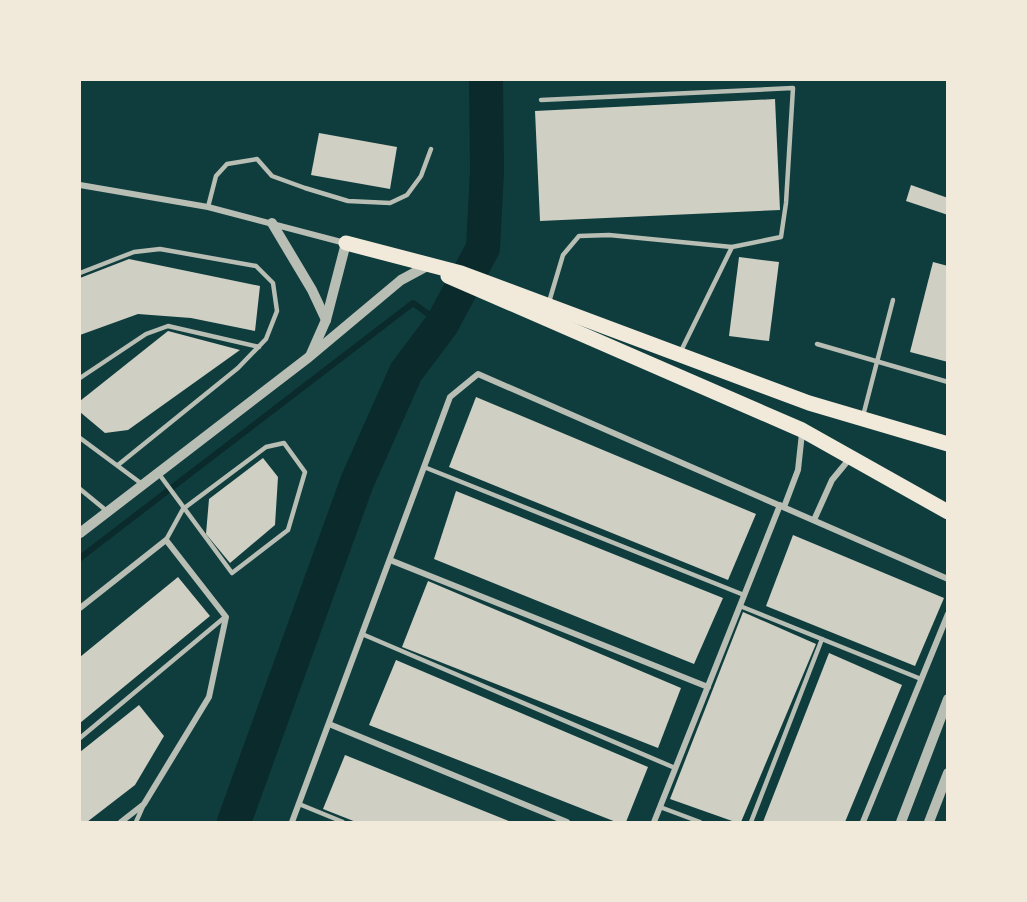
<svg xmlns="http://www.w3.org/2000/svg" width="1027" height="902" viewBox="0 0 1027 902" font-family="Ubuntu,sans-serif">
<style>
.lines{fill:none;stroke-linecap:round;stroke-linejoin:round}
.stream{stroke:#0a2a2b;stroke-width:6}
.river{stroke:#0a2a2b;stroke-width:34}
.building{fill:#cfcfc3}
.service{stroke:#b8beb3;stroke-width:4.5}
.minor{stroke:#b8beb3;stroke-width:6}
.tertiary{stroke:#b8beb3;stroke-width:10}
.primary{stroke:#f1e9da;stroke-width:15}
</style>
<rect width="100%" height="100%" fill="#0f3d3e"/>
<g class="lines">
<!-- stream -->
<polyline class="stream" points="80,558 413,303 442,324"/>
<!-- river -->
<polyline class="river" points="234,822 357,482 406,372 442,324 483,248 487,171 486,80"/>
</g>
<!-- building -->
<g class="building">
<polygon points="775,99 780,210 540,221 535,111"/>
<polygon points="319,133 397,147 390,189 311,175"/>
<polygon points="911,185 948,198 948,215 906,201"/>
<polygon points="739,257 779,262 769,341 729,336"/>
<polygon points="129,259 260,286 255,331 191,318 138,314 80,335 80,278"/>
<polygon points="933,262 948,266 948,362 910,352"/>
<polygon points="168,331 240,350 128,430 105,433 80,412 80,401"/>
<polygon points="476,397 756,514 728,580 449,467"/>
<polygon points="263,458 278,477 275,525 230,563 206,534 209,499"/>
<polygon points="456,491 723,598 694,664 434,559"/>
<polygon points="793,535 944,598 915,666 766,606"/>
<polygon points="178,577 210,616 80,723 80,657"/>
<polygon points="428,581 681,688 658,748 402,647"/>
<polygon points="743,612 816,644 741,822 735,822 670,799"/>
<polygon points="829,653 902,685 845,822 763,822"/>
<polygon points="396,660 648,767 626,822 616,822 369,725"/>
<polygon points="139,705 164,736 135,785 87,822 80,822 80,752"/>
<polygon points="345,755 511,822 356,822 323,809"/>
</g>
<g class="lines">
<!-- service -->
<g class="service">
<polyline points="541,100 793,88 786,203 781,237 732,247"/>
<polyline points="208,207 216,176 227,164 257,159 272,176 305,188 348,201 390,203 407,195 421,176 431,149"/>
<polyline points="80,273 134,252 160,249 256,266 273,283 277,311 266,339 238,368 118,465"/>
<polyline points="549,302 563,255 579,236 609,235 732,247 680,353"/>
<polyline points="817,344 948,382"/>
<polyline points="80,378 146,334 168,326 259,347"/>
<polyline points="863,416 893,300"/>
<polyline points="80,438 142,484"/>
<polyline points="424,467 744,595"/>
<polyline points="159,474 232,573 288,530 305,472 284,443 266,447 183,509 166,540"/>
<polyline points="80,489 108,512"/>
<polyline points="740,606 921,679"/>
<polyline points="362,634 675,768"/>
<polyline points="80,738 225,617"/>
<polyline points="299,804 343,822"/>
<polyline points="660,807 700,822"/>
<polyline points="136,822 144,804"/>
<polyline points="751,822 822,639"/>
</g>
<!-- minor -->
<g class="minor">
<polyline points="80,185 208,207 345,243"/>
<polyline points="784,507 798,470 802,433"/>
<polyline points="814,520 832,480 851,457"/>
<polyline points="390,560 708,687"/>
<polyline points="80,608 166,540 226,617 209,697 144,804 121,822"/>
<polyline points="329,724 567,822"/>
<polyline points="292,822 450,397 478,374 948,579"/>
<polyline points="654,822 780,505"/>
<polyline points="863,822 948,614"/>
</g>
<!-- tertiary -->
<g class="tertiary">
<polyline points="272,223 312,290 326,320"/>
<polyline points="311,354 326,320 346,243"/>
<polyline points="80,533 309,357 401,280 427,266"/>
<polyline points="901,822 948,699"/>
<polyline points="929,822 948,773"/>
</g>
<!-- primary -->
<g class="primary">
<polyline points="346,243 461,273 809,403 948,444"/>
<polyline points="448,276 802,430 948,512"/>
</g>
</g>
<!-- border -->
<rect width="1027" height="902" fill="none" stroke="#f1e9da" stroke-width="162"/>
</svg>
